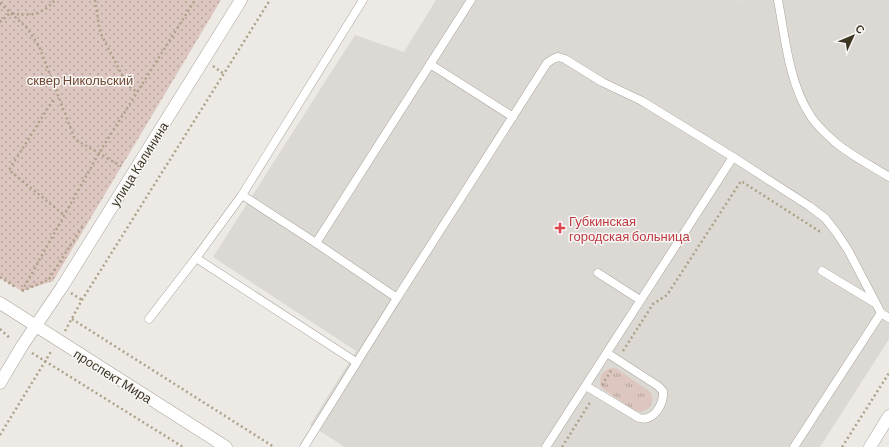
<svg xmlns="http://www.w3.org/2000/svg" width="889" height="447" viewBox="0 0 889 447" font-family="Barlow,sans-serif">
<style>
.built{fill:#dcd8d3}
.grass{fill:url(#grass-tufts)}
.park{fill:url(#park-dots)}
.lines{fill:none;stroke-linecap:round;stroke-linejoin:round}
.service-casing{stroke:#aaa59c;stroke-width:9}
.minor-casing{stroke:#aaa59c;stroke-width:13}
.secondary-casing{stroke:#ada598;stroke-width:13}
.path{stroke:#aea188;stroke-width:2.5;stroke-dasharray:2 3;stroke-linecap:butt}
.service{stroke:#fff;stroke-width:8}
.minor{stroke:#fff;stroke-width:12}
.secondary{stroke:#fff;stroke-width:12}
.health-dot{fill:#e0444e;stroke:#f9f7f5;stroke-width:1.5}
.labels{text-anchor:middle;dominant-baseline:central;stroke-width:3;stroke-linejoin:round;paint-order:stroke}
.park-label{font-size:13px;fill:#714932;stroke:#f9f7f5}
.street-label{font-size:13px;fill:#3d3625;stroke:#f9f7f5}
.health-label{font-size:13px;fill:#be3a42;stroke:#f9f7f5;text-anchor:start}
</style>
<defs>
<pattern id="grass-tufts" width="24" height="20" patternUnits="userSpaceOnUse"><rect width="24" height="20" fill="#dcc6bf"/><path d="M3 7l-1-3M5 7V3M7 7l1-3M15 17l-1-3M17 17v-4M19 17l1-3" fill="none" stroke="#b4a29b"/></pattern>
<pattern id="park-dots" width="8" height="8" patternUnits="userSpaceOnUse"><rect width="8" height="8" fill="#dcc6bf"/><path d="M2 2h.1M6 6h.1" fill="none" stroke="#b4a29b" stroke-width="1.8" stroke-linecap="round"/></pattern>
</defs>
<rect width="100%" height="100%" fill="#ede9e5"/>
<!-- built -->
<polygon class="built" points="436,0 740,0 745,3 741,0 889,0 889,339 820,447 345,447 310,425 356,351 213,257 355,35 404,52"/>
<!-- grass -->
<path class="grass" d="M612 368 617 369 649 391C654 397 653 402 649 408L641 412 635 411 602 388 600 384 601 374 608 369Z"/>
<!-- park -->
<polygon class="park" points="0,0 221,0 53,281 22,291 0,278"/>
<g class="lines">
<!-- service casing -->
<g class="service-casing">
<g id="service">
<path d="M778 0C785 37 789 83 810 115 816 125 826 134 835 142 850 155 872 166 889 177"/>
<polyline points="430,64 513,117"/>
<polyline points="242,195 316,243"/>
<polyline points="196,258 356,362"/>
<polyline points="822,271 875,303"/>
<polyline points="598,273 640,300"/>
<polyline points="397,298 547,63 553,59 558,57 565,59 602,82 642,101 733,157 809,206 825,218 836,232 848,250 881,313 889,318"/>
<polyline points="149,319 196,258 242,195 363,0"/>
<path d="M586 386 639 418C654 422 664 404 663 391L658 386 607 353"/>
<polyline points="304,447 397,298 316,243 471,0"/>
<polyline points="546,447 733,157"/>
<polyline points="794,447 881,313"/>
</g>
</g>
<!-- minor casing -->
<g class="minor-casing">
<g id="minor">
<polyline points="0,383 22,346 62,287 241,0"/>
<polyline points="870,447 889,416"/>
</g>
</g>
<!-- secondary casing -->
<g class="secondary-casing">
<polyline id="secondary" points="0,303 226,447"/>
</g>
<!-- path -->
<g class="path">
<polyline points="95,0 100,32 127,85 137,92"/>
<polyline points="0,3 27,28 39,46 74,137 78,141 121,166"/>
<path d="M0 22 10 13C30 16 41 16 55 0"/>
<polyline points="213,66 224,74"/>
<polyline points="53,100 9,170 64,215"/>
<polyline points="0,277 15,287"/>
<polyline points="49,279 84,224"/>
<polyline points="22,291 99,153 195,0"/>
<polyline points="22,291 50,279"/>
<polyline points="71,293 82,300"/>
<polyline points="72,319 274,447"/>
<polyline points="0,329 11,339"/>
<polyline points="65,331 82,300 270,0"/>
<polyline points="623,351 653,304 667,295 741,181 822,233"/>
<polyline points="32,353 183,447"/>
<polyline points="602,385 612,369"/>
<polyline points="0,435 52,350"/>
<polyline points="562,447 591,401"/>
<polyline points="842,447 889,373"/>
</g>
<!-- service -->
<use href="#service" class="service"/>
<!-- minor -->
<use href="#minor" class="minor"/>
<!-- secondary -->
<use href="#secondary" class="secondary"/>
</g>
<!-- markers -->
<path class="health-dot" d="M558 222h4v4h4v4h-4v4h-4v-4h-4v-4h4z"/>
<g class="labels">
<!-- park labels -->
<g class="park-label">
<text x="80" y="80">сквер Никольский</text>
</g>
<!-- street labels -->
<g class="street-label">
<text transform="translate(139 164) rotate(-58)">улица Калинина</text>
<text transform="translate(113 376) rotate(32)">проспект Мира</text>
</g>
<!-- health labels -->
<g class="health-label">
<text x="569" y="221">Губкинская<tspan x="569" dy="15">городская больница</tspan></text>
</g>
</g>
<!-- north arrow -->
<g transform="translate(853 36) rotate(46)" stroke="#f9f7f5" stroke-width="3" paint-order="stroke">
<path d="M0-3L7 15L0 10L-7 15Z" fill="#3d3625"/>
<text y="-6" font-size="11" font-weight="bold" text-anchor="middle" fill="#3d3625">С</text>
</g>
</svg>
